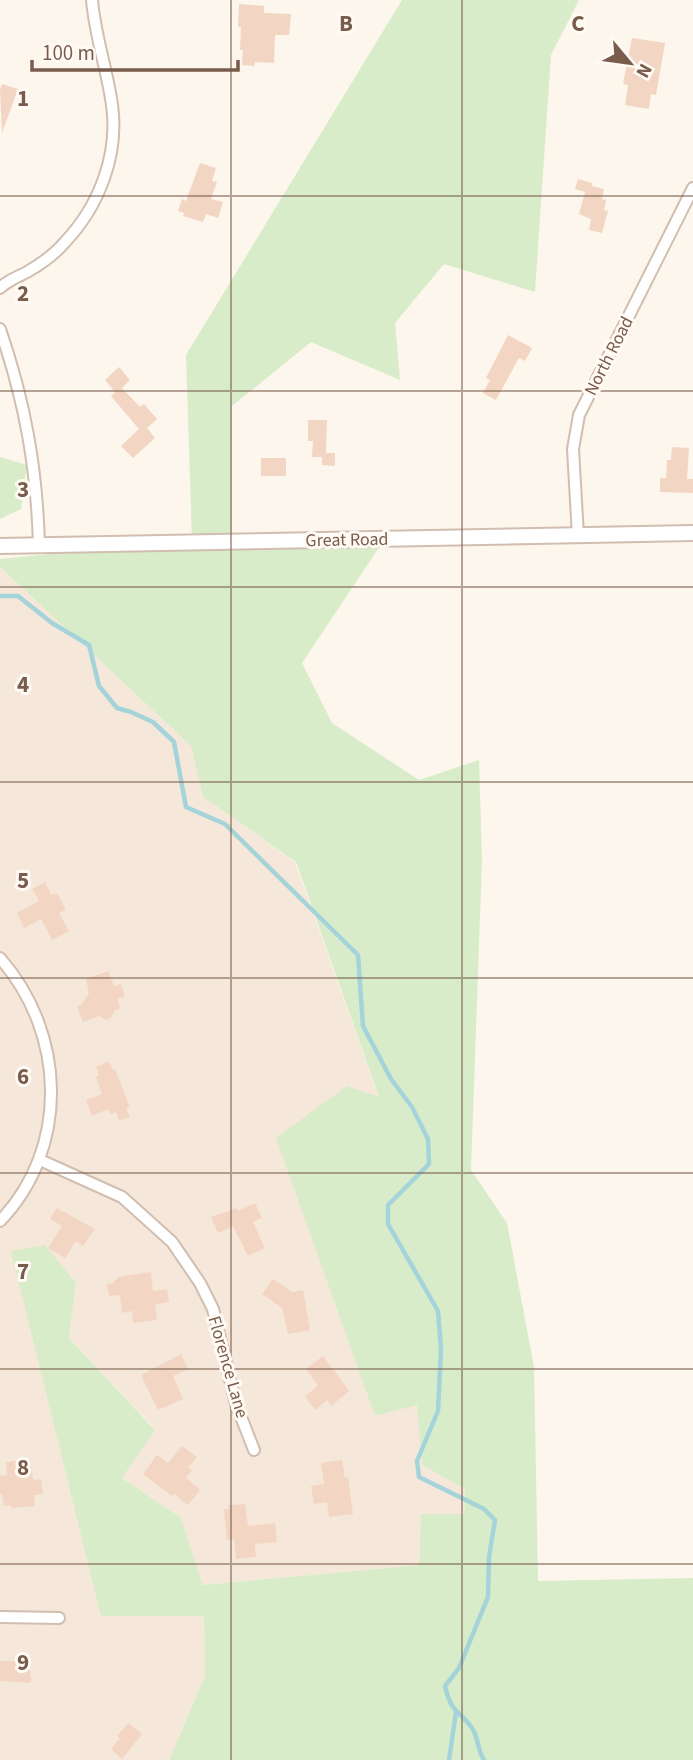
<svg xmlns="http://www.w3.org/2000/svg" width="693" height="1760" viewBox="0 0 693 1760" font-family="'Source Sans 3',sans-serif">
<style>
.residential{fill:#f5e8da}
.green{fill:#d8ecc9}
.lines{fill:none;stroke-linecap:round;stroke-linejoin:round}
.stream{stroke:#a5d3da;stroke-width:4.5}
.building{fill:#f3d5c3}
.minor-casing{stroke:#d1beb0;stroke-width:14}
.tertiary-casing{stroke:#d1beb0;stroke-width:18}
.minor{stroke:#fff;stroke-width:10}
.tertiary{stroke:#fff;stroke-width:14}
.grid{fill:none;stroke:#7a5c4d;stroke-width:2;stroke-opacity:0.55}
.labels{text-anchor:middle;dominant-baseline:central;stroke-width:6;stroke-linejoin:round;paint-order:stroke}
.street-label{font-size:18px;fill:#7a5c4d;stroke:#fffaf3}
.grid-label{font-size:23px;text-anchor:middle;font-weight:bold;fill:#7a5c4d;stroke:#fffaf3;stroke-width:6;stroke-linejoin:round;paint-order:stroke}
</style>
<rect width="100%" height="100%" fill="#fdf6ec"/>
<!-- residential -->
<polygon class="residential" points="0,567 191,746 203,797 295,862 379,1098 375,1416 418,1404 422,1465 465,1489 464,1514 421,1515 419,1565 203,1585 181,1518 122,1478 155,1429 69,1338 76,1283 45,1246 101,1616 204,1616 205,1676 169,1760 0,1760"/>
<!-- green -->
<g class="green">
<polygon points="402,0 579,0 551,55 535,292 444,264 395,323 400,380 311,342 232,406 232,539 386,537 302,663 332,723 419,780 479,760 482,860 471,1170 507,1223 534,1367 538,1581 693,1578 693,1760 169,1760 205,1676 204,1616 101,1616 11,1251 45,1245 76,1283 69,1338 155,1430 122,1478 181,1518 203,1585 419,1565 421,1514 464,1514 465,1489 422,1465 417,1405 375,1416 276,1138 347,1086 379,1097 296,862 203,797 191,746 0,567 0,559 192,540 186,355"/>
<polygon points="0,457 27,465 21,509 0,519"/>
</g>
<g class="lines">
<!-- stream -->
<g class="stream">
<path d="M0 596H18L52 623 89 645 99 686 117 708 131 712 153 722 174 742 186 807 225 824 358 955 363 1026 391 1079 412 1107 428 1139 429 1164 388 1205V1224L438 1311 441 1349 438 1411 417 1461 419 1477 484 1509 495 1520 489 1557 488 1597 459 1668 445 1686C452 1715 458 1708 472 1728 479 1738 477 1750 484 1760"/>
<polyline points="449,1760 456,1712"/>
</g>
</g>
<!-- building -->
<g class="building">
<polygon points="239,4 264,6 264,13 291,14 289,35 275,35 274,63 255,62 254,66 242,65 243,50 240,50 241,27 238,27"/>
<polygon points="632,38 665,43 656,95 651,94 649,109 625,105 628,85 623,84"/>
<polygon points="2,84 18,89 2,133 0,90"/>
<polygon points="200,163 216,168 212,181 217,182 211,199 223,202 218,218 206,214 203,222 183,216 184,213 178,211 182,199 186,201"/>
<polygon points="578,179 592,183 592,186 604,189 602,199 606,200 604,210 608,211 602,233 589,230 591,219 579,214 585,192 575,189"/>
<polygon points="508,335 532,348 525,361 519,358 496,400 483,393 490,380 486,378"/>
<polygon points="119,367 130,380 122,388 140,407 144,404 157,419 147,428 155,438 133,458 121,446 139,429 111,396 115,392 105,380"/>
<polygon points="308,420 327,420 326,453 335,453 335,466 322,465 322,457 312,457 313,441 308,441"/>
<polygon points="672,447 689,448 687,479 693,479 693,493 660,492 660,478 666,478 667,460 671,460"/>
<rect x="261" y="458" width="25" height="18"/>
<polygon points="45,882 51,895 57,893 66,910 59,913 69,931 52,940 41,919 24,928 17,913 39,901 32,889"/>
<polygon points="108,971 114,986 121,984 125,996 117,999 121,1008 115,1010 111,1018 106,1020 99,1016 83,1022 77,1006 81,1005 89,993 86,979"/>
<polygon points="109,1061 113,1070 115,1069 130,1107 126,1108 130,1117 119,1121 116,1112 111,1114 108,1109 92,1116 86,1100 102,1094 96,1077 99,1075 96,1067"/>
<polygon points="255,1203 262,1218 253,1222 265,1248 248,1256 233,1226 218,1233 211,1217 237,1208 238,1211"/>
<polygon points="57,1208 95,1229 83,1246 76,1241 65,1258 48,1248 62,1226 50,1219"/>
<polygon points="151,1272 153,1291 167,1289 169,1302 155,1304 157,1320 133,1323 132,1311 122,1313 120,1295 109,1296 107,1284 114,1283 114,1280 118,1279 117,1277"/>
<polygon points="273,1279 292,1292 303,1290 310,1330 288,1334 282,1308 262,1294"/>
<polygon points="181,1354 188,1369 173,1376 183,1399 158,1410 141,1375"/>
<polygon points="323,1356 349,1391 331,1406 327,1400 315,1410 305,1396 318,1386 306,1369"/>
<polygon points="182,1446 197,1457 188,1468 192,1470 186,1478 200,1490 188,1505 174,1494 172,1496 143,1474 157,1455 168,1463"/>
<polygon points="30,1459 33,1480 41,1479 43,1494 34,1495 35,1506 11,1508 11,1505 4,1506 2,1494 0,1494 0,1476 7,1475 6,1462"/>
<polygon points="342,1460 345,1478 348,1477 353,1514 329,1517 327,1502 314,1504 311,1486 324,1484 321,1463"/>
<polygon points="245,1504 248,1526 275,1523 277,1542 255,1544 256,1557 236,1559 234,1539 227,1540 224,1509 229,1509 228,1505"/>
<polygon points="0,1661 17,1661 18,1667 30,1667 31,1683 0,1681"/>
<polygon points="128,1723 142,1734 122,1759 111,1749 120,1738 117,1736"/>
</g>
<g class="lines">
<!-- minor casing -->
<g class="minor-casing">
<g id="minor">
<path d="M0 288C8 280 18 277 27 272 41 264 55 254 65 242 99 206 119 155 112 105 107 69 95 36 92 0"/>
<path d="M0 329C25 402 37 468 39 546"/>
<polyline points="578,536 573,449 579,415 693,188"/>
<path d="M0 958C66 1033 70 1148 0 1221"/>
<polyline points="40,1160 122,1197 172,1242 200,1283 213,1309 236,1404 254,1450"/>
<polyline points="0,1617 59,1618"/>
</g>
</g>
<!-- tertiary casing -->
<g class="tertiary-casing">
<polyline id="tertiary" points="0,546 693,533"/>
</g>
<!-- minor -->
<use href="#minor" class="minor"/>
<!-- tertiary -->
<use href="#tertiary" class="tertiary"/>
</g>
<!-- grid -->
<path class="grid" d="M231 0V1760M462 0V1760M0 196H693M0 391H693M0 587H693M0 782H693M0 978H693M0 1173H693M0 1369H693M0 1564H693"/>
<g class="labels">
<!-- street labels -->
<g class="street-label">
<text transform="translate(609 356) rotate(-63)">North Road</text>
<text transform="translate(347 540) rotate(-1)">Great Road</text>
<text transform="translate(228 1367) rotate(74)">Florence Lane</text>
</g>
</g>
<g class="grid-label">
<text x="346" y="31">B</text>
<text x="578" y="31">C</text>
<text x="23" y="106">1</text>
<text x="23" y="301">2</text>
<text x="23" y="497">3</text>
<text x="23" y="692">4</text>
<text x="23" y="888">5</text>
<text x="23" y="1084">6</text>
<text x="23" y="1279">7</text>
<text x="23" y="1475">8</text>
<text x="23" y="1670">9</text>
</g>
<!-- north arrow -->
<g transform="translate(630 63) rotate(119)" stroke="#fffaf3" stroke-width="5" paint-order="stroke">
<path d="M0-5L12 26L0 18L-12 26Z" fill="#7a5c4d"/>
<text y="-10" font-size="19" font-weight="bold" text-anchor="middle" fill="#7a5c4d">N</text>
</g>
<!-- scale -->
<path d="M32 60v10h206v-10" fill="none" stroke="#7a5c4d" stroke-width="3.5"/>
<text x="42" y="60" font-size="21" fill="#7a5c4d" stroke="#fffaf3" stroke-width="5" paint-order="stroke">100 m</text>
</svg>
